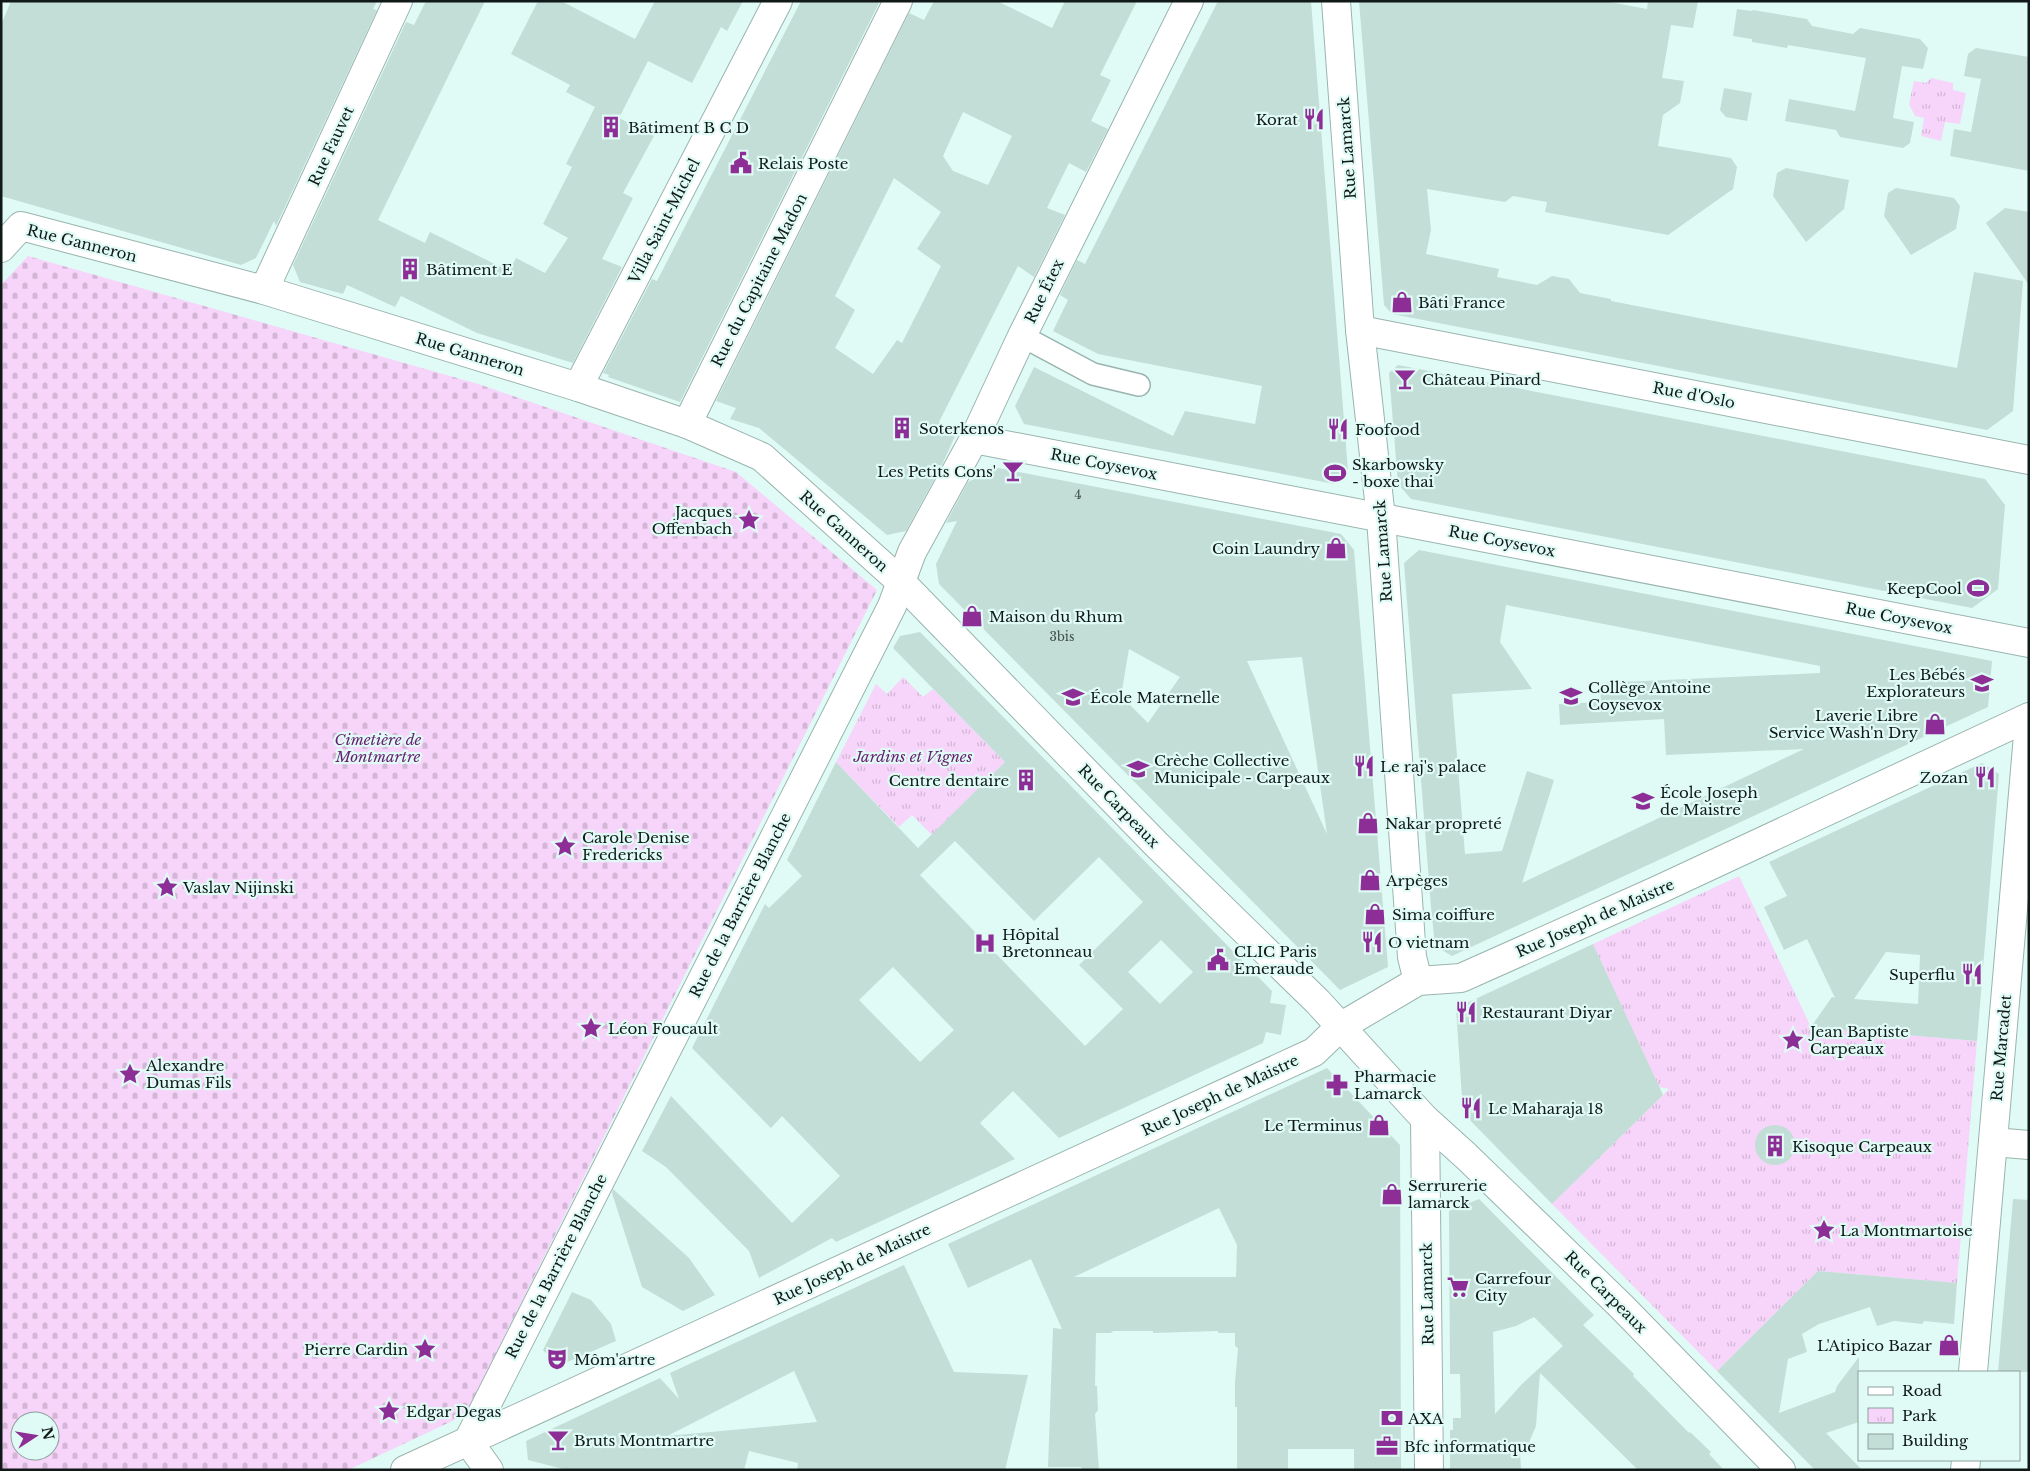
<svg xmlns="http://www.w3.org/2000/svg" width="2030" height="1471" viewBox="0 0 2030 1471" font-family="'Libre Baskerville',serif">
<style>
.cemetery{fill:url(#cemetery-stones);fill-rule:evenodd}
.park{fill:url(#park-tufts)}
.building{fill:#c3ddd7;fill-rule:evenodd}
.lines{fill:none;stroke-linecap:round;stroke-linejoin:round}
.pedestrian-casing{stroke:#9ab4ae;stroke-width:24}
.minor-casing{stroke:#9ab4ae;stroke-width:30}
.pedestrian{stroke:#fff;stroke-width:21}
.minor{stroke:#fff;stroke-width:28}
.labels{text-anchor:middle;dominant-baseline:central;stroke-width:4.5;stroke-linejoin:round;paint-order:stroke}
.number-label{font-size:12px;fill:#3d4a47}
.poi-label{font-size:15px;fill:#101917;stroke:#e0fbf5;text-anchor:start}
.street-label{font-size:15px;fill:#101917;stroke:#e0fbf5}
.park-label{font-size:15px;font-style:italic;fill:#681d6f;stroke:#e0fbf5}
</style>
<defs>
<pattern id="cemetery-stones" width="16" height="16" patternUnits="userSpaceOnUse" patternTransform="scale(1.25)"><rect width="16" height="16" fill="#f7d4fa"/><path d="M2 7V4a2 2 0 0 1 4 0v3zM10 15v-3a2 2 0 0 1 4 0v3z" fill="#d3b5d6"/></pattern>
<pattern id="park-tufts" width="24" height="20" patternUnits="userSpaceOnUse" patternTransform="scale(1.25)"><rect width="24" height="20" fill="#f7d4fa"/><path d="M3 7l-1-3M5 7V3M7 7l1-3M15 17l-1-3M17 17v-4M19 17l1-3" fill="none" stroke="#d3b5d6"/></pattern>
</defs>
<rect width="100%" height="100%" fill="#e0fbf5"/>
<!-- cemetery -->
<path class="cemetery" d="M28 256 478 384 736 472 877 590 465 1415 348 1470H1V285ZM20 1421H50V1451H20Z"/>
<!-- park -->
<g class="park">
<polygon points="1931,78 1953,83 1953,90 1966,93 1960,124 1945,122 1941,141 1921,136 1924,118 1915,116 1909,104 1914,81 1926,83"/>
<polygon points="903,677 923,697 933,689 1005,762 932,835 912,815 899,827 836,762 876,684 887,694"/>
<polygon points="1739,876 1811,1027 1977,1041 1957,1283 1818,1271 1717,1371 1552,1204 1669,1089 1659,1087 1593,944"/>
</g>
<!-- building -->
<g class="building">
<polygon points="11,1 377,1 373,9 377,10 276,226 274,221 256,258 241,265 1,196 1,25"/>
<polygon points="426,1 485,1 378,220 425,243 430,232 509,271 516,258 545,273 568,238 543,224 572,167 566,164 595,107 566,92 570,85 511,54 538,1 561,1 635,39 655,1 743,1 727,31 721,27 692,83 648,61 619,118 654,136 623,193 633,198 602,259 622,267 573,363 477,333 401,296 395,307 347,285 343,294 300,282 293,265 406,22 414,25"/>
<polygon points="801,1 880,1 680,402 608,377 609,375 603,373 652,279 657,281"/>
<path d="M934 1H997L1052 28 1065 1H1137L1100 75 1111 80 1091 121 1108 129 1086 172 1069 163 1047 208 1065 215 1034 277 1018 266 939 422 956 434 941 467 906 531 887 535 759 428 730 419 736 408 716 401 909 13 924 20ZM963 112 1012 136 988 185 953 171 943 156ZM894 178 941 212 917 249 941 266 902 343 897 340 873 374 835 348 855 310 835 296Z"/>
<polygon points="1218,1 1311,1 1348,471 1334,484 1024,424 1015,406 1034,367 1173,436 1185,411 1255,424 1262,386 1098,354 1053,331 1068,300 1060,295 1077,260 1085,264"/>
<polygon points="1359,1 1605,1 1647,9 1648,1 1698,1 1693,28 1671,25 1662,78 1684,81 1680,103 1663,115 1658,146 1731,158 1737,167 1733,189 1668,235 1545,212 1547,202 1513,196 1505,202 1427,189 1431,230 1426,254 1499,269 1497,277 1537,285 1552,276 1569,279 1580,293 1611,299 1611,301 1957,368 1974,272 2023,281 2013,411 1987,430 1392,314 1384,305"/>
<polygon points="1737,9 1752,11 1753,10 1807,19 1812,26 1853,34 1860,28 1920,39 1928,48 1923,69 1902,66 1893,118 1914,122 1910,143 1903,148 1840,137 1836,130 1785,121 1789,99 1855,111 1866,58 1788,45 1787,48 1752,42 1752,39 1733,36"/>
<polygon points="1976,48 2029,57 2029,171 1950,156 1954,129 1971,132 1981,79 1964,76 1968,54"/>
<polygon points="1724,88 1752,93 1747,121 1726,117 1720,110"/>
<polygon points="1786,168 1849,180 1844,209 1806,242 1773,196 1777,173"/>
<polygon points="1896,188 1954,198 1960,206 1956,229 1911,255 1884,216 1888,193"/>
<polygon points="2005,208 2029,212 2029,285 1986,223"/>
<polygon points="1398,365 1985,479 2005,505 1998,589 1972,608 1411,499 1398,484 1389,373"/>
<path d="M998 468 1341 534 1354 550 1388 967 1340 990 939 584 936 564 957 521 946 523 968 482ZM1129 649 1180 677 1148 723 1121 696ZM1302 657 1307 694 1327 834 1247 661Z"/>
<path d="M1419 550 1992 661 1988 707 1452 956 1435 946 1431 907 1404 563ZM1506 605 1820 666V673L1600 683 1601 702 1559 704 1560 725 1664 719 1666 755 1804 749 1522 883 1554 780 1527 771 1502 851 1465 854 1452 694 1532 689 1500 642Z"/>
<path d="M920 632 1272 991 1270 1003 1286 1005 1281 1035 1266 1032 1263 1043 1059 1138 1013 1091 980 1123 1015 1159 836 1242 832 1238 759 1278 749 1251 666 1167 642 1151 671 1096 792 1223 840 1176 782 1116 771 1128 692 1048 765 904 769 908 802 876 787 860 836 762 918 848 1005 762 893 648 900 636ZM955 841 1034 921 1099 857 1143 902 1079 965 1123 1009 1085 1046 920 875ZM1161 940 1193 972 1160 1004 1128 972ZM893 967 954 1030 920 1062 859 1000Z"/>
<path d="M1982 763 1999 774 1977 1041 1811 1027 1832 997 1835 998 1807 939 1784 950 1764 907 1787 896 1769 862ZM1886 952 1920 955 1918 1004 1854 999Z"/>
<polygon points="1593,944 1663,1095 1552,1204 1463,1113 1456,1008"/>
<path d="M1327 1068 1400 1145 1401 1470H1354V1449H1288V1470H1237V1407H1235V1382L1238 1348 1235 1346V1333H1219L1217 1331 1153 1333V1331H1113L1111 1333H1096L1095 1386H1097L1098 1410 1095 1414 1099 1470H1084L1081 1467H1048L1053 1328 1062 1329 1031 1259 968 1288 948 1244ZM1219 1208 1237 1245 1236 1277H1074Z"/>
<circle cx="1775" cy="1145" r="20"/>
<polygon points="613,1189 689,1258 715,1295 683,1311 642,1287 612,1193"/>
<path d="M1479 1199 1594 1315 1583 1325 1634 1374 1633 1376 1689 1433 1690 1432 1711 1452 1709 1454 1724 1470H1638L1540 1373 1536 1426 1528 1445 1520 1452 1521 1470H1450V1430H1453V1418H1461L1460 1374H1450L1449 1211ZM1534 1317 1563 1346 1522 1384 1495 1414 1493 1332 1516 1326Z"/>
<polygon points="2013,1199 2029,1200 2029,1372 1998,1372"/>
<path d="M904 1265 954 1372 1028 1375 1005 1470H797L798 1463 749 1451 744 1470H567L528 1460 526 1441 660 1378 679 1399 670 1373ZM794 1371 817 1422 667 1436 687 1426Z"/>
<polygon points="1818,1271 1957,1283 1954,1324 1924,1321 1922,1324 1894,1321 1877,1326 1870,1307 1819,1324 1802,1334 1807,1352 1788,1359 1779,1413 1835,1392 1837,1386 1859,1357 1859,1422 1826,1433 1862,1470 1815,1470 1717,1371"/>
<polygon points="572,1292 591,1300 611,1324 616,1341 558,1366 543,1350"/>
</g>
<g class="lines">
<!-- pedestrian casing -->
<g class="pedestrian-casing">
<polyline id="pedestrian" points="1022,336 1093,374 1139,385"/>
</g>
<!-- minor casing -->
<g class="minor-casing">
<g id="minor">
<polyline points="1336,1 1360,330 1381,518 1412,957 1418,981"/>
<polyline points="1,248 21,226 264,290 578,387 687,424 762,457 901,582 1156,844 1318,1002 1425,1119 1466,1156 1621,1306 1781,1470"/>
<polyline points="264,290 398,1"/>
<polyline points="1360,330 2029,460"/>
<polyline points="578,387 778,1"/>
<polyline points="687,424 898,1"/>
<polyline points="974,439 2029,643"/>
<polyline points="1425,1119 1429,1470"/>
<polyline points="1993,1142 2029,1145"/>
<polyline points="1973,1372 2029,724"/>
<polyline points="405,1470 1314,1052 1340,1027 1418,981 1461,978 1658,890 2029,717"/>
<polyline points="489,1470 468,1441 892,606 912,552 974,439 1022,336 1189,1"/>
<polyline points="1965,1470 1966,1460"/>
</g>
</g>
<!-- pedestrian -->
<use href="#pedestrian" class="pedestrian"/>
<!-- minor -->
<use href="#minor" class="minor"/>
</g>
<!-- icons -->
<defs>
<g id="restaurant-bare" transform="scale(1.725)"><path d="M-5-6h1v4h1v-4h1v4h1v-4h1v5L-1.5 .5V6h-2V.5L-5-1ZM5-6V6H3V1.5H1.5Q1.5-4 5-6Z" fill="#8d2e97" stroke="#e0fbf5" stroke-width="2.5" paint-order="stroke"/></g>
<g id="building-bare" transform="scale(1.725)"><path d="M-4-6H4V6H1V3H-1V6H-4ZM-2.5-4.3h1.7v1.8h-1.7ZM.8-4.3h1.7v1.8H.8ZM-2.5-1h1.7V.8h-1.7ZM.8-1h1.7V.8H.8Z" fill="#8d2e97" stroke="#e0fbf5" stroke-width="2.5" paint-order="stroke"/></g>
<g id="civic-bare" transform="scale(1.725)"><path d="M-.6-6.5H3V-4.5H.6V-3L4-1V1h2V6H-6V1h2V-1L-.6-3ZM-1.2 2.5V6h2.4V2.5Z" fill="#8d2e97" stroke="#e0fbf5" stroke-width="2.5" paint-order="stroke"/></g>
<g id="shop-bare" transform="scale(1.725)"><path d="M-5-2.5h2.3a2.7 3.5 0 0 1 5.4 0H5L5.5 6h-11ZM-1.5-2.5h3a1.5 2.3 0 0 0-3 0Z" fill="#8d2e97" stroke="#e0fbf5" stroke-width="2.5" paint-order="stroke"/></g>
<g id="bar-bare" transform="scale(1.725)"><path d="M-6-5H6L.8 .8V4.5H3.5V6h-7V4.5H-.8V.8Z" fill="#8d2e97" stroke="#e0fbf5" stroke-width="2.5" paint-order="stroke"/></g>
<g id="stadium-bare" transform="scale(1.725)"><path d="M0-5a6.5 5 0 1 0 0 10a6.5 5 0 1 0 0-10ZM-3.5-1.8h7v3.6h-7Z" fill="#8d2e97" stroke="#e0fbf5" stroke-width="2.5" paint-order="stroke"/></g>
<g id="sight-bare" transform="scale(1.725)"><path d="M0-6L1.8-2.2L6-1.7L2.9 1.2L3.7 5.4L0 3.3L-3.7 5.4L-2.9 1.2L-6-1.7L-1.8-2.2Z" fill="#8d2e97" stroke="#e0fbf5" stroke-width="2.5" paint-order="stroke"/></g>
<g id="school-bare" transform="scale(1.725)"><path d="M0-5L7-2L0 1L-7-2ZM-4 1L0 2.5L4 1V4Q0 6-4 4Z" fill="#8d2e97" stroke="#e0fbf5" stroke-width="2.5" paint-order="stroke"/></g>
<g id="hospital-bare" transform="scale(1.725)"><path d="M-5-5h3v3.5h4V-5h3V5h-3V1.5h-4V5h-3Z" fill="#8d2e97" stroke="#e0fbf5" stroke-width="2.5" paint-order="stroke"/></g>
<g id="pharmacy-bare" transform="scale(1.725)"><path d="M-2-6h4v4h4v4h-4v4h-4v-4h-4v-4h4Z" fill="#8d2e97" stroke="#e0fbf5" stroke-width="2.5" paint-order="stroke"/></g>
<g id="supermarket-bare" transform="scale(1.725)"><path d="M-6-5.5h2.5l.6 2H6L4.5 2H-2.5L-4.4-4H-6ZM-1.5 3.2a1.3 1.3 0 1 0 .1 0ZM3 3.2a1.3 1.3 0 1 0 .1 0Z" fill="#8d2e97" stroke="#e0fbf5" stroke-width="2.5" paint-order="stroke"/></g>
<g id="theatre-bare" transform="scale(1.725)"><path d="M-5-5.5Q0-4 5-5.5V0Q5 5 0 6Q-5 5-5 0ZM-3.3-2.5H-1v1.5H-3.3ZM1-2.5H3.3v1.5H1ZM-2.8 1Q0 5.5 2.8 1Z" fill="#8d2e97" stroke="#e0fbf5" stroke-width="2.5" paint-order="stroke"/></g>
<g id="bank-bare" transform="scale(1.725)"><path d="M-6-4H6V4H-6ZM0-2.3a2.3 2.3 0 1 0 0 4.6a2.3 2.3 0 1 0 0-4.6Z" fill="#8d2e97" stroke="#e0fbf5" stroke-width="2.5" paint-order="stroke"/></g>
<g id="office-bare" transform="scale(1.725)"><path d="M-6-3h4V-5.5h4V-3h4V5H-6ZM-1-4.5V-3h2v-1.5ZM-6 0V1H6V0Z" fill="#8d2e97" stroke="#e0fbf5" stroke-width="2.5" paint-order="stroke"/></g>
</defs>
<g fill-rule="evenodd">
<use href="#restaurant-bare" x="1314" y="119"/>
<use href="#building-bare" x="611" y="127"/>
<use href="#civic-bare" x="741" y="163"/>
<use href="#building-bare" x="410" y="269"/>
<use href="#shop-bare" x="1402" y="302"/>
<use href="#bar-bare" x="1405" y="379"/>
<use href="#building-bare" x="902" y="428"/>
<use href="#restaurant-bare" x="1338" y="429"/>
<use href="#bar-bare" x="1013" y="471"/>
<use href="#stadium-bare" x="1335" y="473"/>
<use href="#sight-bare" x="749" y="520"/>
<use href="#shop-bare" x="1336" y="548"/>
<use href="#stadium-bare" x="1978" y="588"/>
<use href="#shop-bare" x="972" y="616"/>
<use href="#school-bare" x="1982" y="683"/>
<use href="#school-bare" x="1571" y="696"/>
<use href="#school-bare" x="1073" y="697"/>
<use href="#shop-bare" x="1935" y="724"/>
<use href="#restaurant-bare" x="1364" y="766"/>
<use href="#school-bare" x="1138" y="769"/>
<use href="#restaurant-bare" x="1985" y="777"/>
<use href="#building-bare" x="1026" y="780"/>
<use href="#school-bare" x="1643" y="801"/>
<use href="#shop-bare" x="1368" y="823"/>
<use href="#sight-bare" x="565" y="846"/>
<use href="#shop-bare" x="1370" y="880"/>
<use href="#sight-bare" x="167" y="887"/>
<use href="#shop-bare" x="1375" y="914"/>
<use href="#restaurant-bare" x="1372" y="942"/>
<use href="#hospital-bare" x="985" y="943"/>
<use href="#civic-bare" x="1218" y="960"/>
<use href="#restaurant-bare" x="1972" y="974"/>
<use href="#restaurant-bare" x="1466" y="1012"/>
<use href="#sight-bare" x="591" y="1028"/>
<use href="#sight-bare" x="1793" y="1040"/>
<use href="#sight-bare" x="130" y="1074"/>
<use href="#pharmacy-bare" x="1337" y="1085"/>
<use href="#restaurant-bare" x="1471" y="1108"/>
<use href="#shop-bare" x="1379" y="1125"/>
<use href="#building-bare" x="1775" y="1146"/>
<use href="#shop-bare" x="1392" y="1194"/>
<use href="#sight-bare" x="1824" y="1230"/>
<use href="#supermarket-bare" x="1458" y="1287"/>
<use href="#shop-bare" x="1949" y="1345"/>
<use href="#sight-bare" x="425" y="1349"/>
<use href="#theatre-bare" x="557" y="1359"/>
<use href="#sight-bare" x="389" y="1411"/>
<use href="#bank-bare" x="1392" y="1418"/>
<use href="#bar-bare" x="558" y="1440"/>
<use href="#office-bare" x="1387" y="1446"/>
</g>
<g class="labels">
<!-- number labels -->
<g class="number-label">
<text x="1078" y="494">4</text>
<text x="1062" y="636">3bis</text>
</g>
<!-- poi labels -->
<g class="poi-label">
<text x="1298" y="119" text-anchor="end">Korat</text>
<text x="628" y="127">Bâtiment B C D</text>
<text x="758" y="163">Relais Poste</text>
<text x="426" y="269">Bâtiment E</text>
<text x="1418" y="302">Bâti France</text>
<text x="1422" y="379">Château Pinard</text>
<text x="919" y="428">Soterkenos</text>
<text x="1355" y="429">Foofood</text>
<text x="1352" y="464">Skarbowsky<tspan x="1352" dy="17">- boxe thai</tspan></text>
<text x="996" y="471" text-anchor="end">Les Petits Cons'</text>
<text x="732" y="511" text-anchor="end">Jacques<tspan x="732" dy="17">Offenbach</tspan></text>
<text x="1320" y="548" text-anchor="end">Coin Laundry</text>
<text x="1962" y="588" text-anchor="end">KeepCool</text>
<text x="989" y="616">Maison du Rhum</text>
<text x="1965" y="674" text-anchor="end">Les Bébés<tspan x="1965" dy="17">Explorateurs</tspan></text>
<text x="1588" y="687">Collège Antoine<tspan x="1588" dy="17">Coysevox</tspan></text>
<text x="1090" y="697">École Maternelle</text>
<text x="1918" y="715" text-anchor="end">Laverie Libre<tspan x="1918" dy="17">Service Wash'n Dry</tspan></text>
<text x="1154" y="760">Crèche Collective<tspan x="1154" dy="17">Municipale - Carpeaux</tspan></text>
<text x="1380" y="766">Le raj's palace</text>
<text x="1968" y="777" text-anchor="end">Zozan</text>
<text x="1009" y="780" text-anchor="end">Centre dentaire</text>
<text x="1660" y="792">École Joseph<tspan x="1660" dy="17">de Maistre</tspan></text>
<text x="1385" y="823">Nakar propreté</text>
<text x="582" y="837">Carole Denise<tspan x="582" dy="17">Fredericks</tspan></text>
<text x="1386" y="880">Arpèges</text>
<text x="183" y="887">Vaslav Nijinski</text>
<text x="1392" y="914">Sima coiffure</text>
<text x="1002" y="934">Hôpital<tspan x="1002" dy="17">Bretonneau</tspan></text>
<text x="1388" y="942">O vietnam</text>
<text x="1234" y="951">CLIC Paris<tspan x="1234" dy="17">Emeraude</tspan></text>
<text x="1955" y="974" text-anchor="end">Superflu</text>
<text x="1482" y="1012">Restaurant Diyar</text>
<text x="608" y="1028">Léon Foucault</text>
<text x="1810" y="1031">Jean Baptiste<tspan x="1810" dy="17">Carpeaux</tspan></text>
<text x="146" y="1065">Alexandre<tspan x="146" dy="17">Dumas Fils</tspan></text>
<text x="1354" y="1076">Pharmacie<tspan x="1354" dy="17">Lamarck</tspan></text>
<text x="1488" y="1108">Le Maharaja 18</text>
<text x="1362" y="1125" text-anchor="end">Le Terminus</text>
<text x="1792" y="1146">Kisoque Carpeaux</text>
<text x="1408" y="1185">Serrurerie<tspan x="1408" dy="17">lamarck</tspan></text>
<text x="1840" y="1230">La Montmartoise</text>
<text x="1475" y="1278">Carrefour<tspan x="1475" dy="17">City</tspan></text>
<text x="1932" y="1345" text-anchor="end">L'Atipico Bazar</text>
<text x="408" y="1349" text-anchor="end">Pierre Cardin</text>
<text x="574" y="1359">Môm'artre</text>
<text x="406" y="1411">Edgar Degas</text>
<text x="1408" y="1418">AXA</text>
<text x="574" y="1440">Bruts Montmartre</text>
<text x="1404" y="1446">Bfc informatique</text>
</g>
<!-- street labels -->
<g class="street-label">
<text transform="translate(331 146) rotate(-65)">Rue Fauvet</text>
<text transform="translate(1347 148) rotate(-94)">Rue Lamarck</text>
<text transform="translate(664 221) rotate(-63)">Villa Saint-Michel</text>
<text transform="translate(82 243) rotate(14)">Rue Ganneron</text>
<text transform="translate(759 280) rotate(-63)">Rue du Capitaine Madon</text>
<text transform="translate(1044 291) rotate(-64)">Rue Étex</text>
<text transform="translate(470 354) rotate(17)">Rue Ganneron</text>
<text transform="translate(1694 395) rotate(11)">Rue d'Oslo</text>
<text transform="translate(1104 464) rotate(11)">Rue Coysevox</text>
<text transform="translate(844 531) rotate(42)">Rue Ganneron</text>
<text transform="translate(1502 541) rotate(11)">Rue Coysevox</text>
<text transform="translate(1383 551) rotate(-94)">Rue Lamarck</text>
<text transform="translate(1899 618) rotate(11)">Rue Coysevox</text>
<text transform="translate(1119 806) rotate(46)">Rue Carpeaux</text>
<text transform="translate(740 905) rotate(-63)">Rue de la Barrière Blanche</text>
<text transform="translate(1595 918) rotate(-24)">Rue Joseph de Maistre</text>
<text transform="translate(2001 1048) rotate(-85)">Rue Marcadet</text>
<text transform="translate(1220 1095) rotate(-25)">Rue Joseph de Maistre</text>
<text transform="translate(852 1264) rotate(-25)">Rue Joseph de Maistre</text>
<text transform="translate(556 1266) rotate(-63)">Rue de la Barrière Blanche</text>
<text transform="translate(1606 1292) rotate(45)">Rue Carpeaux</text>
<text transform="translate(1427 1294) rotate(-91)">Rue Lamarck</text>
</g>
<!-- park labels -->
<g class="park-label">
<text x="378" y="739">Cimetière de<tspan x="378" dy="17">Montmartre</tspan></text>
<text x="913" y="756">Jardins et Vignes</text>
</g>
</g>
<!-- border -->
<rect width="2030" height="1471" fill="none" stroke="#101917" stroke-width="5"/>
<!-- legend -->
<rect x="1858" y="1371" width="162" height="90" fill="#e0fbf5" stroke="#8da19c"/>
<rect x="1868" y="1387" width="25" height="8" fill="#ffffff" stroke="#8da19c"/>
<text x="1902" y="1396" font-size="15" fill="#101917">Road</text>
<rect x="1868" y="1408" width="25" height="15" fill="url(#park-tufts)" stroke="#8da19c"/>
<text x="1902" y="1421" font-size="15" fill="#101917">Park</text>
<rect x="1868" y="1434" width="25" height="15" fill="#c3ddd7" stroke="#8da19c"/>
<text x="1902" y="1446" font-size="15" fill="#101917">Building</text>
<!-- north arrow -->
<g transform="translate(35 1436) rotate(78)"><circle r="24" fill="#e0fbf5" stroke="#8da19c"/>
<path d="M0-4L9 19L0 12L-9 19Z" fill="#8d2e97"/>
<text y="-8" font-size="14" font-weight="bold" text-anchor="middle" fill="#101917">N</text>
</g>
</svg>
